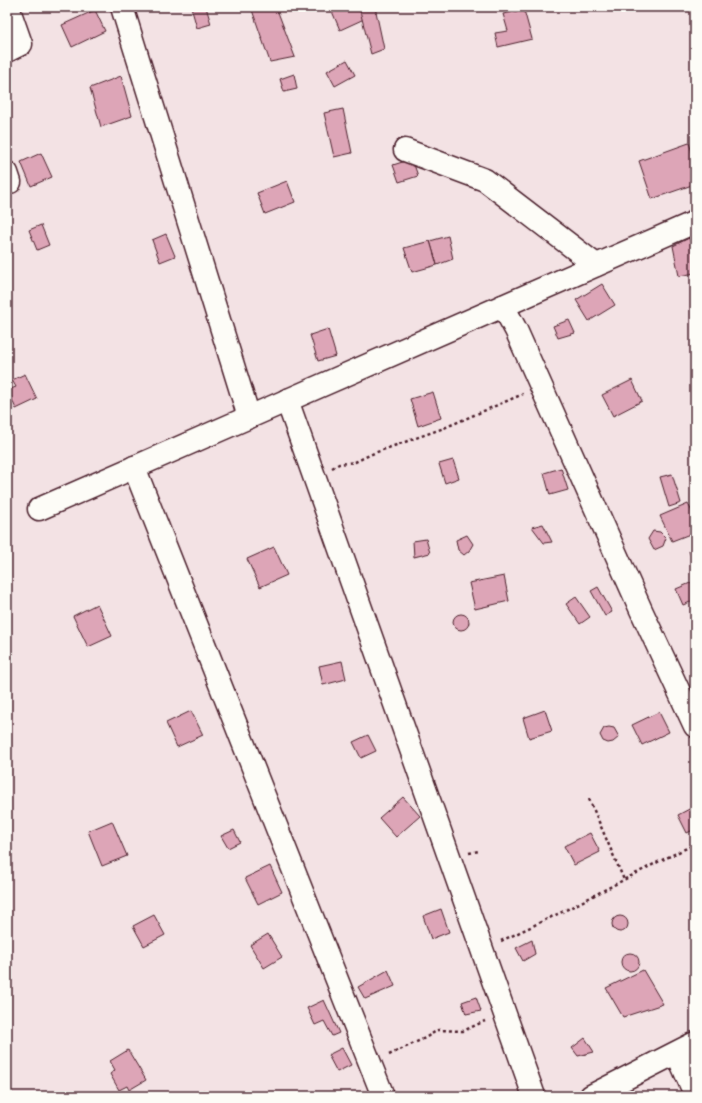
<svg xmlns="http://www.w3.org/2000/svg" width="702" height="1103" viewBox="0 0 702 1103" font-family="Dekko,sans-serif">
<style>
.building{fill:#dda5b7;stroke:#4a1f2b}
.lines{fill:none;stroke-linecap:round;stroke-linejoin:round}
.minor-casing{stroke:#4a1f2b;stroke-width:25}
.secondary-casing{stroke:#4a1f2b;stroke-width:25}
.path{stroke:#4a1f2b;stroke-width:2.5;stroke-dasharray:3 3;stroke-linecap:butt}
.minor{stroke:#fdfcf7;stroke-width:22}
.secondary{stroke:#fdfcf7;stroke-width:22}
</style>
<rect width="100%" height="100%" fill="#f3e2e4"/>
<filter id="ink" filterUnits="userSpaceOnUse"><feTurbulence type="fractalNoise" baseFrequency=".025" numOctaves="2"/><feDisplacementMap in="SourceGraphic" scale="8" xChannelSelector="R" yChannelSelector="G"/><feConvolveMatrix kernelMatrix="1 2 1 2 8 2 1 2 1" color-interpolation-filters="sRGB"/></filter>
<g filter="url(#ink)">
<!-- building -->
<g class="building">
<polygon points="191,7 206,7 211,24 197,28"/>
<polygon points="251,7 276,7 295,57 270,62"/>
<polygon points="336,7 358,7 364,19 340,30 331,9"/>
<polygon points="359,7 375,7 384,49 371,54"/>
<polygon points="95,10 105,31 72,47 62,25"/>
<polygon points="524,10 532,39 498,47 495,33 508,31 503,14"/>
<polygon points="347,60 355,75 335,86 327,71"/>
<polygon points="294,74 297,89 284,92 280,79"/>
<polygon points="121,76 132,116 101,127 90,88"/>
<polygon points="343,109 352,153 334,157 324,113"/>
<polygon points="689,143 695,161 695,184 652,199 639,161"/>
<polygon points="41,153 52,177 31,186 21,162"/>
<polygon points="412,159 418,176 399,182 393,165"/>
<polygon points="287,181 295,202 265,214 257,193"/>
<polygon points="41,225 49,245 37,250 29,230"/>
<polygon points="166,234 175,256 160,262 152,240"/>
<polygon points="448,236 453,259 437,265 430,241"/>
<polygon points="689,238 695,250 695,273 679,276 673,246"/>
<polygon points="430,241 437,265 412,272 404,248"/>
<polygon points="602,284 615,305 589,321 576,300"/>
<polygon points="569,320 575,333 558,338 553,326"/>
<polygon points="328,329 336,356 318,361 310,335"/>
<polygon points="25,374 37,399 16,409 8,390 16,387 12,380"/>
<polygon points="632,380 642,401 613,416 602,395"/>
<polygon points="433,392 441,418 418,426 410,399"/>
<polygon points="453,460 459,478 445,483 439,464"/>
<polygon points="561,468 568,490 550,495 544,473"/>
<polygon points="672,474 681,503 669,507 660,477"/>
<polygon points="688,504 695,517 695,532 672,541 660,516"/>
<polygon points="543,524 552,542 544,543 532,527"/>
<polygon points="653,531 660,532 666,538 663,546 654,550 648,539"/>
<polygon points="467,535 473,544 469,551 464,555 458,550 456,540"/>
<polygon points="426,539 430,553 414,557 413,541"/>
<polygon points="274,547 287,575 260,587 247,559"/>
<polygon points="695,548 695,568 689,551"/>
<polygon points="504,576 509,601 475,609 469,583"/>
<polygon points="695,581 695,600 683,605 676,589"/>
<polygon points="598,587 612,612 605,616 591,591"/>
<polygon points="576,597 590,617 580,624 566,604"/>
<polygon points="97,604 112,636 88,647 73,616"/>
<circle cx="461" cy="622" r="8"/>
<polygon points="342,661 346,679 323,685 319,666"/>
<polygon points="545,710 552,731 529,738 523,718"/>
<polygon points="191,711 203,735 177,747 166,723"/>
<polygon points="659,712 669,732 642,745 632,725"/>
<polygon points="609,727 614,728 619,737 613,742 608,743 603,741 600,735 604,728"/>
<polygon points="368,735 376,751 361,758 353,742"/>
<polygon points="403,797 420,816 396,837 379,818"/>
<polygon points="695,806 695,829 687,833 678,815"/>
<polygon points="112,821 127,856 102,866 88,831"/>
<polygon points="234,830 240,842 228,848 221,836"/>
<polygon points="590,833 600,852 574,865 564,846"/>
<polygon points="270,866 282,892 258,904 245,878"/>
<polygon points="441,909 449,932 431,939 423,916"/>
<polygon points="154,915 165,935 144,946 133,926"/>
<circle cx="620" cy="924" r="8"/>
<polygon points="268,934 282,957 264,968 250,945"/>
<polygon points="532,940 535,954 523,961 516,948"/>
<circle cx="630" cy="962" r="9"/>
<polygon points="388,970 395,986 365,999 358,987"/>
<polygon points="643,970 663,1004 623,1017 606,988"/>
<polygon points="476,997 481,1011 466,1014 462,1002"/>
<polygon points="324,1000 339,1033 332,1036 324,1021 315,1025 307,1008"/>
<polygon points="585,1038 594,1052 578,1056 572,1048"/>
<polygon points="342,1048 351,1065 337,1072 328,1055"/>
<polygon points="128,1050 146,1080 129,1090 127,1086 119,1090 110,1074 115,1070 110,1061"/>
<polygon points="204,1090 207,1096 193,1096"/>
</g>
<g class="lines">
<!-- minor casing -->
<g class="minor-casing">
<g id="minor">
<polyline points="122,7 249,417"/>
<polyline points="7,51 21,44 8,7"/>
<polyline points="405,150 485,180 596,265"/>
<polyline points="7,173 10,182"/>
<polyline points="503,306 516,330 641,610 695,726"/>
<polyline points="287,400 534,1096"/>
<polyline points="134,467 383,1096"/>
<polyline points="39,509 695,222"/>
<polyline points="677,1053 695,1094"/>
</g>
</g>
<!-- secondary casing -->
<g class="secondary-casing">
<polyline id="secondary" points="591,1096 695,1043"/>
</g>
<!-- path -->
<g class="path">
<polyline points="332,468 339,464 355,462 374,453 444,428 523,394"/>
<polyline points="589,799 624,880"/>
<polyline points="469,853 479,851"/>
<polyline points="501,941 564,911 658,862 695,844"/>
<polyline points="389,1055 425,1038 438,1030 463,1031 485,1021"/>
</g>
<!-- minor -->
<use href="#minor" class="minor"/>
<!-- secondary -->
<use href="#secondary" class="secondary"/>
</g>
</g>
<!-- margin -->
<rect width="702" height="1103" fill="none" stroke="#fdfcf7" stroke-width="24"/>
<rect x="12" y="12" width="678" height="1079" fill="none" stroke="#4a1f2b" stroke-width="1.5" filter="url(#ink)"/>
</svg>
